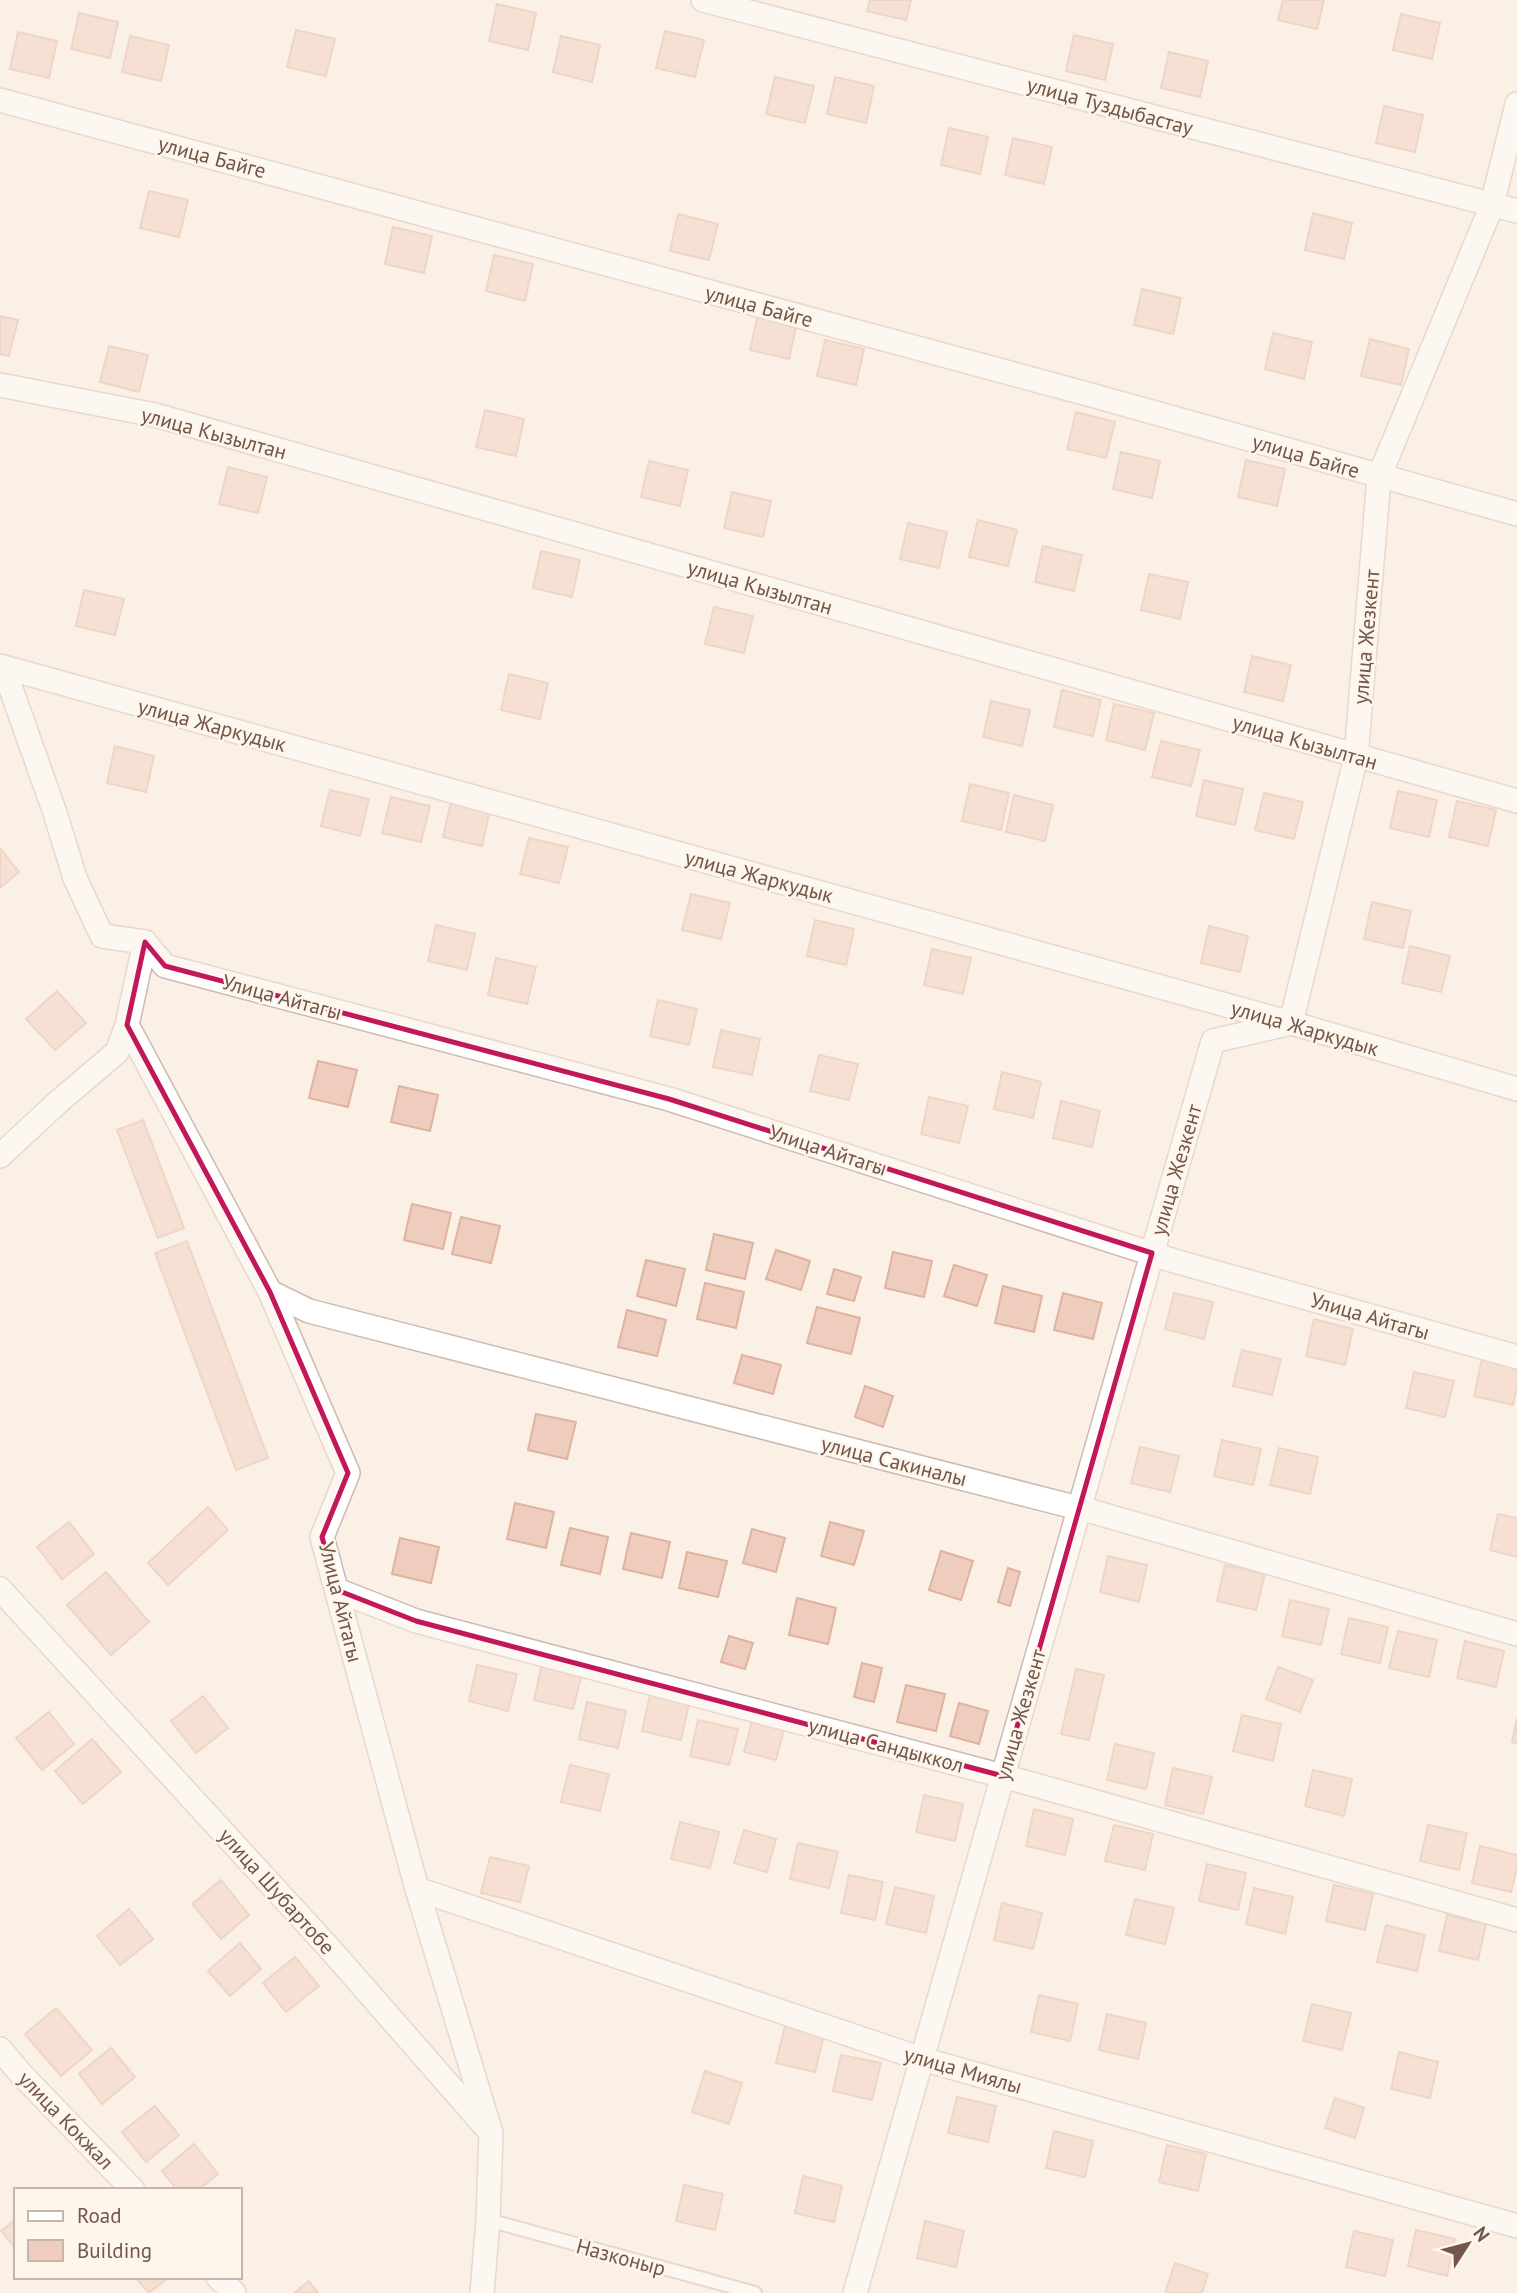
<svg xmlns="http://www.w3.org/2000/svg" width="1517" height="2293" viewBox="0 0 1517 2293" font-family="'PT Sans',sans-serif">
<style>
.building{fill:#efcdbe;stroke:#e0b39f;stroke-width:2}
.lines{fill:none;stroke-linecap:round;stroke-linejoin:round}
.lane-casing{stroke:#cebaaf;stroke-width:16}
.street-casing{stroke:#cebaaf;stroke-width:26}
.lane{stroke:#fff;stroke-width:12}
.street{stroke:#fff;stroke-width:23}
.marked{fill:none;stroke:#c2185b;stroke-width:5;stroke-linejoin:round}
.labels{text-anchor:middle;dominant-baseline:central;stroke-width:5;stroke-linejoin:round;paint-order:stroke}
.street-label{font-size:21px;fill:#72564b;stroke:#fef5eb}
</style>
<rect width="100%" height="100%" fill="#fbf0e5"/>
<!-- building -->
<g class="building">
<polygon points="870,0 911,0 906,20 867,11"/>
<polygon points="1283,0 1324,0 1317,29 1278,20"/>
<polygon points="497,4 536,13 528,50 489,41"/>
<polygon points="79,13 118,22 110,58 71,49"/>
<polygon points="1401,14 1440,23 1432,59 1393,50"/>
<polygon points="296,30 335,39 326,76 287,67"/>
<polygon points="665,31 704,40 695,77 656,68"/>
<polygon points="18,32 57,41 49,78 10,69"/>
<polygon points="1074,35 1113,44 1105,80 1066,71"/>
<polygon points="130,36 169,45 161,81 122,72"/>
<polygon points="561,36 600,45 592,82 553,72"/>
<polygon points="1169,52 1208,61 1200,97 1161,88"/>
<polygon points="775,77 814,86 805,123 766,114"/>
<polygon points="835,77 874,86 866,123 827,114"/>
<polygon points="1384,106 1423,115 1415,152 1376,143"/>
<polygon points="949,128 988,137 980,174 941,165"/>
<polygon points="1013,138 1052,147 1044,184 1005,175"/>
<polygon points="149,191 188,200 179,237 140,228"/>
<polygon points="1313,213 1352,223 1344,259 1305,250"/>
<polygon points="678,214 718,224 709,260 670,251"/>
<polygon points="393,227 432,236 424,273 385,264"/>
<polygon points="494,255 533,264 525,301 486,291"/>
<polygon points="1142,289 1181,298 1173,334 1134,325"/>
<polygon points="758,314 797,323 789,359 750,350"/>
<polygon points="0,316 18,320 9,356 0,354"/>
<polygon points="1273,333 1312,342 1304,379 1265,369"/>
<polygon points="1370,339 1409,349 1401,385 1361,376"/>
<polygon points="825,340 864,349 856,385 817,376"/>
<polygon points="109,346 148,355 139,392 100,382"/>
<polygon points="485,410 524,419 516,456 476,447"/>
<polygon points="1076,412 1115,422 1106,458 1067,449"/>
<polygon points="1121,452 1160,461 1152,498 1113,489"/>
<polygon points="1246,460 1285,469 1277,506 1238,497"/>
<polygon points="649,461 688,470 680,506 641,497"/>
<polygon points="228,467 267,477 258,513 219,504"/>
<polygon points="732,492 771,501 763,537 724,528"/>
<polygon points="978,520 1017,530 1008,566 969,557"/>
<polygon points="908,523 947,532 939,568 900,559"/>
<polygon points="1043,546 1082,555 1074,591 1035,582"/>
<polygon points="541,551 580,560 572,597 533,588"/>
<polygon points="1149,574 1188,582 1180,619 1141,610"/>
<polygon points="84,590 124,599 115,635 76,626"/>
<polygon points="714,607 753,616 744,653 705,644"/>
<polygon points="1252,656 1291,665 1283,701 1244,692"/>
<polygon points="509,674 548,683 540,719 501,710"/>
<polygon points="1062,690 1101,700 1093,736 1054,727"/>
<polygon points="991,701 1030,710 1022,746 983,737"/>
<polygon points="1114,704 1154,713 1145,750 1106,740"/>
<polygon points="1161,741 1200,750 1191,786 1152,777"/>
<polygon points="115,746 154,756 146,792 107,783"/>
<polygon points="1204,780 1243,789 1235,825 1196,816"/>
<polygon points="970,784 1009,793 1001,830 962,821"/>
<polygon points="330,790 369,799 360,836 321,826"/>
<polygon points="1398,791 1437,800 1429,837 1390,828"/>
<polygon points="1264,793 1303,802 1294,839 1255,830"/>
<polygon points="1014,795 1053,805 1045,841 1006,832"/>
<polygon points="391,797 430,806 421,842 382,833"/>
<polygon points="451,801 490,810 482,846 443,837"/>
<polygon points="1457,801 1496,810 1488,846 1449,837"/>
<polygon points="529,838 568,847 559,883 520,874"/>
<polygon points="0,848 19,872 0,888"/>
<polygon points="691,894 730,903 721,939 682,930"/>
<polygon points="1372,902 1411,911 1403,948 1364,939"/>
<polygon points="815,920 854,929 846,965 807,956"/>
<polygon points="436,925 475,934 467,970 428,961"/>
<polygon points="1209,926 1248,936 1240,972 1201,963"/>
<polygon points="1410,946 1450,956 1441,992 1402,983"/>
<polygon points="932,949 971,958 963,994 924,985"/>
<polygon points="496,958 536,967 527,1004 488,995"/>
<polygon points="57,991 86,1023 55,1050 26,1019"/>
<polygon points="658,1000 697,1009 689,1045 650,1036"/>
<polygon points="721,1030 760,1039 752,1075 713,1067"/>
<polygon points="819,1055 858,1064 849,1100 810,1091"/>
<polygon points="318,1061 357,1070 348,1107 309,1098"/>
<polygon points="1002,1072 1041,1082 1033,1118 994,1109"/>
<polygon points="399,1086 438,1095 430,1131 391,1122"/>
<polygon points="929,1097 968,1106 959,1143 921,1134"/>
<polygon points="1061,1101 1100,1111 1092,1147 1053,1138"/>
<polygon points="143,1120 184,1228 158,1238 117,1130"/>
<polygon points="412,1204 451,1213 443,1249 404,1240"/>
<polygon points="461,1217 500,1226 491,1263 452,1254"/>
<polygon points="714,1234 753,1243 745,1279 706,1270"/>
<polygon points="187,1241 268,1458 236,1470 155,1253"/>
<polygon points="776,1250 810,1261 801,1290 766,1279"/>
<polygon points="893,1252 932,1261 924,1297 885,1288"/>
<polygon points="646,1260 685,1269 676,1306 637,1296"/>
<polygon points="954,1265 987,1275 977,1306 944,1296"/>
<polygon points="834,1269 861,1277 854,1301 827,1294"/>
<polygon points="705,1283 744,1292 736,1328 697,1319"/>
<polygon points="1003,1286 1042,1296 1034,1332 995,1323"/>
<polygon points="1063,1293 1102,1303 1093,1339 1054,1330"/>
<polygon points="1174,1293 1213,1302 1204,1339 1165,1329"/>
<polygon points="817,1307 860,1318 851,1354 807,1343"/>
<polygon points="627,1310 666,1320 657,1356 618,1347"/>
<polygon points="1314,1319 1353,1329 1345,1365 1306,1356"/>
<polygon points="1242,1350 1281,1359 1272,1395 1233,1386"/>
<polygon points="742,1355 781,1365 773,1394 734,1383"/>
<polygon points="1482,1359 1517,1367 1517,1387 1513,1405 1474,1396"/>
<polygon points="1414,1372 1454,1381 1445,1417 1406,1408"/>
<polygon points="865,1386 893,1396 883,1427 855,1417"/>
<polygon points="536,1414 576,1422 567,1459 528,1450"/>
<polygon points="1222,1440 1261,1449 1253,1485 1214,1476"/>
<polygon points="1140,1447 1179,1456 1170,1492 1131,1483"/>
<polygon points="1279,1448 1318,1457 1310,1494 1270,1485"/>
<polygon points="515,1503 554,1512 546,1548 507,1539"/>
<polygon points="208,1507 228,1530 168,1585 148,1563"/>
<polygon points="1498,1514 1517,1518 1517,1557 1490,1550"/>
<polygon points="69,1522 94,1554 62,1579 37,1547"/>
<polygon points="830,1522 864,1531 854,1565 821,1556"/>
<polygon points="570,1528 608,1537 600,1574 561,1565"/>
<polygon points="752,1529 785,1538 776,1572 743,1563"/>
<polygon points="631,1533 670,1542 662,1578 623,1569"/>
<polygon points="400,1538 439,1547 431,1583 392,1574"/>
<polygon points="941,1551 973,1561 961,1600 929,1590"/>
<polygon points="687,1552 727,1561 718,1597 679,1588"/>
<polygon points="1108,1556 1147,1565 1139,1602 1100,1592"/>
<polygon points="1225,1565 1265,1574 1256,1610 1217,1601"/>
<polygon points="1008,1568 1020,1572 1010,1606 998,1602"/>
<polygon points="106,1572 149,1622 111,1655 67,1605"/>
<polygon points="797,1598 836,1608 828,1644 789,1635"/>
<polygon points="1290,1600 1329,1609 1321,1645 1282,1636"/>
<polygon points="1349,1618 1388,1627 1380,1663 1341,1654"/>
<polygon points="1398,1631 1437,1640 1429,1677 1389,1668"/>
<polygon points="729,1636 753,1643 745,1669 721,1662"/>
<polygon points="1465,1641 1504,1651 1496,1687 1457,1678"/>
<polygon points="862,1663 882,1668 874,1702 854,1697"/>
<polygon points="542,1664 582,1673 573,1709 534,1700"/>
<polygon points="477,1665 517,1674 508,1711 469,1701"/>
<polygon points="1278,1667 1313,1680 1300,1712 1266,1699"/>
<polygon points="1076,1669 1104,1675 1089,1740 1061,1734"/>
<polygon points="906,1685 945,1694 936,1731 897,1722"/>
<polygon points="650,1695 689,1704 681,1740 642,1731"/>
<polygon points="203,1696 228,1728 196,1753 171,1721"/>
<polygon points="587,1702 626,1711 618,1748 579,1739"/>
<polygon points="959,1703 988,1711 979,1744 950,1736"/>
<polygon points="49,1712 74,1744 42,1770 16,1738"/>
<polygon points="1242,1715 1281,1724 1273,1761 1233,1751"/>
<polygon points="753,1717 785,1725 776,1760 744,1752"/>
<polygon points="1517,1718 1517,1743 1512,1742"/>
<polygon points="698,1720 738,1729 729,1765 690,1756"/>
<polygon points="92,1739 121,1772 83,1804 55,1771"/>
<polygon points="1115,1744 1154,1753 1146,1789 1107,1780"/>
<polygon points="570,1765 609,1774 600,1811 561,1802"/>
<polygon points="1173,1768 1212,1777 1203,1814 1165,1805"/>
<polygon points="1313,1770 1352,1779 1344,1816 1305,1806"/>
<polygon points="924,1795 963,1804 955,1841 916,1832"/>
<polygon points="1034,1809 1073,1819 1065,1855 1026,1846"/>
<polygon points="680,1822 719,1832 710,1868 671,1859"/>
<polygon points="1114,1825 1153,1834 1145,1870 1105,1861"/>
<polygon points="1428,1825 1467,1833 1459,1870 1420,1861"/>
<polygon points="744,1830 776,1839 767,1872 734,1863"/>
<polygon points="798,1843 838,1852 829,1888 790,1879"/>
<polygon points="1480,1846 1517,1855 1517,1867 1511,1892 1472,1883"/>
<polygon points="490,1857 529,1866 520,1902 481,1893"/>
<polygon points="1207,1864 1246,1873 1238,1910 1199,1901"/>
<polygon points="849,1875 883,1882 875,1920 841,1913"/>
<polygon points="221,1880 249,1915 221,1939 192,1904"/>
<polygon points="1334,1885 1373,1894 1365,1930 1326,1921"/>
<polygon points="895,1887 934,1896 926,1933 886,1924"/>
<polygon points="1254,1888 1293,1897 1285,1934 1246,1924"/>
<polygon points="1135,1899 1174,1908 1165,1944 1126,1935"/>
<polygon points="1002,1903 1042,1913 1033,1949 994,1940"/>
<polygon points="129,1909 153,1939 120,1965 97,1936"/>
<polygon points="1447,1915 1486,1924 1478,1960 1439,1951"/>
<polygon points="1386,1925 1425,1935 1417,1971 1377,1962"/>
<polygon points="240,1943 261,1969 230,1996 208,1971"/>
<polygon points="295,1957 319,1986 286,2012 263,1983"/>
<polygon points="1039,1995 1078,2004 1070,2041 1031,2032"/>
<polygon points="1312,2004 1351,2013 1342,2050 1303,2041"/>
<polygon points="56,2008 92,2050 61,2076 25,2034"/>
<polygon points="1107,2014 1146,2023 1138,2059 1099,2050"/>
<polygon points="785,2026 824,2035 815,2072 776,2063"/>
<polygon points="111,2048 135,2077 102,2104 79,2074"/>
<polygon points="1399,2052 1438,2062 1430,2098 1391,2089"/>
<polygon points="841,2055 881,2063 872,2100 833,2091"/>
<polygon points="705,2071 742,2083 729,2124 692,2112"/>
<polygon points="957,2097 996,2106 988,2142 948,2133"/>
<polygon points="1335,2098 1364,2108 1355,2138 1325,2128"/>
<polygon points="155,2106 179,2135 146,2162 122,2132"/>
<polygon points="1054,2131 1093,2141 1085,2177 1046,2168"/>
<polygon points="194,2144 218,2174 198,2190 177,2190 162,2171"/>
<polygon points="1167,2145 1206,2154 1198,2191 1159,2182"/>
<polygon points="803,2176 842,2186 834,2222 795,2213"/>
<polygon points="684,2185 723,2194 715,2230 676,2221"/>
<polygon points="16,2219 16,2249 1,2231"/>
<polygon points="925,2221 964,2231 956,2267 917,2258"/>
<polygon points="1416,2230 1455,2239 1447,2276 1408,2266"/>
<polygon points="1354,2231 1393,2240 1385,2276 1346,2267"/>
<polygon points="1175,2263 1208,2274 1202,2293 1165,2293"/>
<polygon points="135,2277 169,2277 149,2293"/>
<polygon points="309,2281 318,2293 294,2293"/>
</g>
<g class="lines">
<!-- lane casing -->
<g class="lane-casing">
<polyline id="lane" points="488,2220 755,2293"/>
</g>
<!-- street casing -->
<g class="street-casing">
<g id="street">
<polyline points="703,0 1517,211"/>
<polyline points="0,100 1091,395 1517,514"/>
<polyline points="0,385 155,415 1517,801"/>
<polyline points="0,666 1291,1023 1517,1089"/>
<polyline points="0,679 10,686 55,813 75,878 102,936 145,942 127,1025 117,1052 57,1103 0,1156"/>
<polyline points="145,942 165,966 669,1099 1171,1260 1517,1357"/>
<polyline points="127,1025 270,1292 348,1473 322,1537 417,1889 491,2133"/>
<polyline points="270,1292 309,1311 1094,1512 1517,1634"/>
<polyline points="0,1589 331,1950 491,2133 488,2220 482,2293"/>
<polyline points="337,1590 416,1621 1003,1776 1517,1920"/>
<polyline points="417,1889 922,2059 1517,2226"/>
<polyline points="0,2049 21,2074 133,2190"/>
<polyline points="218,2277 234,2293"/>
<polyline points="855,2293 1213,1041 1291,1023 1356,757 1379,477 1492,205 1517,104"/>
</g>
</g>
<!-- lane -->
<use href="#lane" class="lane"/>
<!-- street -->
<use href="#street" class="street"/>
</g>
<!-- marked area -->
<path d="M0 0H1517V2293H0ZM145 942 165 966 669 1099 1152 1253 1003 1776 416 1621 337 1590 322 1537 348 1473 270 1292 127 1025Z" fill="#fbf0e5" fill-opacity=".55" fill-rule="evenodd"/>
<path class="marked" d="M145 942 165 966 669 1099 1152 1253 1003 1776 416 1621 337 1590 322 1537 348 1473 270 1292 127 1025Z"/>
<g class="labels">
<!-- street labels -->
<g class="street-label">
<text transform="translate(1110 106) rotate(15)">улица Туздыбастау</text>
<text transform="translate(212 157) rotate(15)">улица Байге</text>
<text transform="translate(759 306) rotate(15)">улица Байге</text>
<text transform="translate(214 433) rotate(15)">улица Кызылтан</text>
<text transform="translate(1306 456) rotate(16)">улица Байге</text>
<text transform="translate(760 587) rotate(16)">улица Кызылтан</text>
<text transform="translate(1366 637) rotate(-85)">улица Жезкент</text>
<text transform="translate(212 725) rotate(15)">улица Жаркудык</text>
<text transform="translate(1305 742) rotate(16)">улица Кызылтан</text>
<text transform="translate(759 876) rotate(15)">улица Жаркудык</text>
<text transform="translate(282 997) rotate(15)">Улица Айтагы</text>
<text transform="translate(1305 1028) rotate(16)">улица Жаркудык</text>
<text transform="translate(828 1150) rotate(18)">Улица Айтагы</text>
<text transform="translate(1176 1170) rotate(-74)">улица Жезкент</text>
<text transform="translate(1370 1316) rotate(16)">Улица Айтагы</text>
<text transform="translate(894 1461) rotate(14)">улица Сакиналы</text>
<text transform="translate(341 1602) rotate(76)">Улица Айтагы</text>
<text transform="translate(1020 1715) rotate(-74)">улица Жезкент</text>
<text transform="translate(886 1745) rotate(15)">улица Сандыккол</text>
<text transform="translate(277 1891) rotate(48)">улица Шубартобе</text>
<text transform="translate(963 2070) rotate(16)">улица Миялы</text>
<text transform="translate(66 2120) rotate(46)">улица Кокжал</text>
<text transform="translate(621 2257) rotate(15)">Назконыр</text>
</g>
</g>
<!-- legend -->
<rect x="14" y="2188" width="228" height="91" fill="#fef5eb" stroke="#c6b5ab" stroke-width="2"/>
<rect x="28" y="2211" width="35" height="10" fill="#ffffff" stroke="#c6b5ab" stroke-width="2"/>
<text x="77" y="2223" font-size="21" fill="#72564b">Road</text>
<rect x="28" y="2240" width="35" height="21" fill="#efcdbe" stroke="#c6b5ab" stroke-width="2"/>
<text x="77" y="2258" font-size="21" fill="#72564b">Building</text>
<!-- north arrow -->
<g transform="translate(1468 2244) rotate(54)" stroke="#fef5eb" stroke-width="5" paint-order="stroke">
<path d="M0-5L12 26L0 18L-12 26Z" fill="#72564b"/>
<text y="-10" font-size="19" font-weight="bold" text-anchor="middle" fill="#72564b">N</text>
</g>
</svg>
